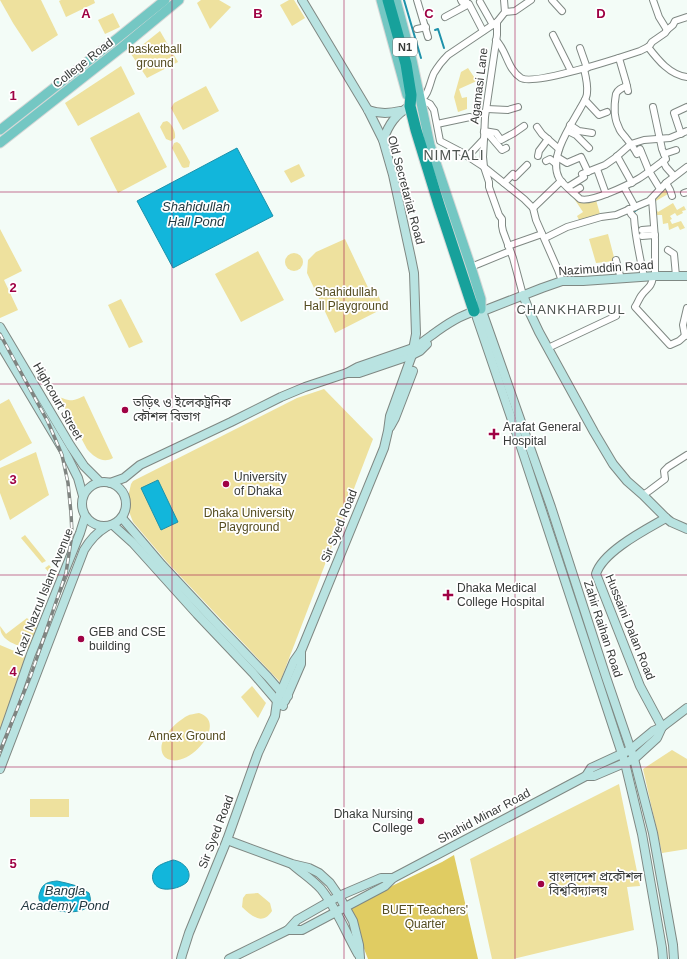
<svg xmlns="http://www.w3.org/2000/svg" width="687" height="959" viewBox="0 0 687 959" font-family="Arial,'Noto Sans Bengali',sans-serif">
<style>
.green{fill:#eee19e}
.forest{fill:#e0cc62}
.water{fill:#12b6db;stroke:#1d91aa}
.lines{fill:none;stroke-linecap:round;stroke-linejoin:round}
.stream{stroke:#1d91aa;stroke-width:2}
.street-casing{stroke:#7f8883;stroke-width:8}
.secondary-casing{stroke:#7f8883;stroke-width:10}
.primary-casing{stroke:#d7d8d7;stroke-width:11}
.highway-casing{stroke:#d7d8d7;stroke-width:13}
.street{stroke:#fff;stroke-width:6}
.secondary{stroke:#b9e3e1;stroke-width:8}
.primary{stroke:#74c7c3;stroke-width:9}
.highway{stroke:#17a19b;stroke-width:11}
.rail-casing{stroke:#7f8481;stroke-width:3.5}
.rail{stroke:#fff;stroke-width:2;stroke-dasharray:6;stroke-linecap:butt}
.grid{fill:none;stroke:#9f0244;stroke-width:1;stroke-opacity:0.55}
.poi-dot{fill:#9f0244;stroke:#fff;stroke-width:1.5}
.labels{text-anchor:middle;dominant-baseline:central;stroke-width:3.5;stroke-linejoin:round;paint-order:stroke}
.shield{fill:#fff;stroke:#737574;stroke-width:1}
.shield-label{font-size:11px;font-weight:bold;fill:#373a38}
.park-label{font-size:12px;fill:#554d21;stroke:#fff}
.street-label{font-size:12px;fill:#373a38;stroke:#fff}
.poi-label{font-size:12px;fill:#373a38;stroke:#fff;text-anchor:start}
.water-label{font-size:13px;font-style:italic;fill:#233a42;stroke:#fff}
.neighbourhood-label{font-size:13px;letter-spacing:1px;fill:#4e5551;stroke:#fff}
.quarter-label{font-size:14px;letter-spacing:1px;fill:#4e5551;stroke:#fff}
.grid-label{font-size:13px;text-anchor:middle;font-weight:bold;fill:#9f0244;stroke:#fff;stroke-width:3.5;stroke-linejoin:round;paint-order:stroke}
</style>
<rect width="100%" height="100%" fill="#f3fcf7"/>
<!-- green -->
<g class="green">
<polygon points="0,0 41,0 58,35 32,52 13,23"/>
<polygon points="61,0 94,0 95,3 66,17 59,1"/>
<polygon points="201,0 219,0 231,7 210,29 197,3"/>
<polygon points="289,0 294,0 305,18 292,26 280,5"/>
<polygon points="113,13 120,27 105,34 98,20"/>
<polygon points="160,31 178,62 147,78 131,54"/>
<polygon points="121,66 135,94 78,126 65,103"/>
<polygon points="468,68 474,77 477,76 479,80 459,89 462,98 467,97 467,109 458,112 454,97 461,72"/>
<polygon points="206,86 219,111 183,130 171,108 174,103"/>
<polygon points="139,112 167,167 118,193 90,138"/>
<path d="M167 121C172 124 176 132 175 138L171 141 166 139 160 127 163 122Z"/>
<polygon points="177,142 180,144 190,162 189,167 184,168 182,167 172,148 174,143"/>
<polygon points="299,164 305,176 291,183 284,171"/>
<polygon points="665,185 669,191 668,194 654,202 653,199"/>
<polygon points="572,193 583,202 596,200 600,214 579,220 577,216 583,212 571,194"/>
<polygon points="673,203 677,210 684,206 686,210 682,211 683,213 677,216 675,213 670,216 672,219 670,220 672,224 681,221 685,228 680,230 678,226 669,230 668,223 663,224 662,215 655,215 654,209 656,209 658,212"/>
<polygon points="0,229 22,271 4,280 18,310 0,318"/>
<polygon points="608,234 615,261 596,263 589,239"/>
<polygon points="345,239 373,298 378,295 384,308 335,333 307,273 308,260 316,252"/>
<polygon points="258,251 284,300 241,322 215,274"/>
<circle cx="294" cy="262" r="9"/>
<polygon points="121,299 143,342 129,348 108,305"/>
<polygon points="324,389 373,439 280,682 167,562 133,522 128,509 128,497 131,484 133,481 297,398"/>
<path d="M84 396 113 458C103 464 94 457 87 449L59 397C71 401 71 402 84 396Z"/>
<polygon points="9,399 32,443 0,461 0,404"/>
<polygon points="36,452 49,495 10,520 0,493 0,468"/>
<polygon points="25,535 46,561 42,563 21,538"/>
<polygon points="49,565 58,575 54,578 45,568"/>
<path d="M27 618 38 629 31 650C18 645 0 642 0 626L6 634Z"/>
<polygon points="0,645 26,656 0,733"/>
<polygon points="252,686 266,703 258,718 241,697"/>
<path d="M199 713C228 722 192 765 171 760 166 759 163 756 162 752 158 739 176 722 187 716 190 714 195 714 199 713Z"/>
<polygon points="672,750 687,759 687,849 662,853 643,769"/>
<polygon points="619,784 640,886 627,887 634,930 513,959 492,959 470,859"/>
<rect x="30" y="799" width="39" height="18"/>
<path d="M258 893 270 903 272 911C262 926 252 916 242 907L243 898 246 894Z"/>
</g>
<!-- forest -->
<polygon class="forest" points="454,855 478,959 368,959 348,907 442,862"/>
<!-- water -->
<g class="water">
<polygon points="237,148 273,216 173,268 137,201"/>
<polygon points="158,480 178,522 161,530 141,488"/>
<path d="M173 860C182 861 194 871 187 882 182 887 171 890 164 889 153 888 149 876 156 868 160 864 167 862 173 860Z"/>
<path d="M57 881 66 883 77 886 89 893C90 896 91 900 90 903 86 917 46 913 40 901 38 898 39 895 40 892 43 883 48 882 57 881Z"/>
</g>
<g class="lines">
<!-- stream -->
<g class="stream">
<polyline points="404,0 421,58"/>
<polyline points="435,30 438,29 444,48"/>
<polyline points="630,212 635,211 639,208"/>
</g>
<!-- street casing -->
<g class="street-casing">
<g id="street">
<polyline points="417,0 428,37"/>
<polyline points="461,0 462,2 466,0"/>
<polyline points="504,0 505,12 497,22 497,35 485,117 484,139 483,157 484,167 489,182 489,187 499,215 502,219 502,226 503,231 513,258 523,295"/>
<polyline points="552,0 562,11"/>
<polyline points="653,0 659,17 667,30"/>
<polyline points="480,2 493,25"/>
<polyline points="505,12 515,11 531,0"/>
<polyline points="445,17 469,4 483,31"/>
<polyline points="417,29 426,27"/>
<polyline points="553,35 571,71"/>
<path d="M496 40C507 51 507 69 521 78 534 86 622 57 640 51L648 47 650 45 652 42 665 33 667 30 673 25 675 21 687 17"/>
<path d="M648 47C658 60 670 75 687 77"/>
<polyline points="580,48 587,68"/>
<polyline points="619,58 626,82 628,91"/>
<path d="M584 69C586 77 588 85 587 93 587 98 583 103 581 107 571 125 548 157 559 178 562 184 575 194 580 199 591 203 628 185 638 179 648 173 657 165 666 159L662 149 653 107"/>
<path d="M627 86C622 88 618 89 616 94 614 105 614 119 619 128 620 132 624 135 626 138 630 143 634 148 637 154L641 152"/>
<path d="M420 100C429 96 430 81 434 73 438 66 442 61 448 55L497 22"/>
<polyline points="422,100 430,104 434,110 440,141 461,152 484,167 524,199 533,208 536,220 558,270 562,281"/>
<polyline points="585,100 599,115 607,112"/>
<polyline points="487,109 508,110 518,107"/>
<polyline points="437,124 470,117"/>
<polyline points="570,125 579,131 592,133"/>
<polyline points="537,127 542,134 559,149"/>
<polyline points="484,131 496,133 501,140 514,133 524,126"/>
<polyline points="568,131 576,135 589,148"/>
<polyline points="484,132 490,136 502,150 506,148"/>
<polyline points="681,134 674,113 687,107"/>
<polyline points="640,149 649,171 660,189"/>
<polyline points="664,154 676,150"/>
<polyline points="468,156 484,139"/>
<polyline points="538,156 539,151 548,139"/>
<polyline points="617,156 632,183"/>
<polyline points="557,157 567,163 581,157 588,172"/>
<polyline points="546,161 550,159 556,164"/>
<polyline points="663,161 666,167 674,176"/>
<polyline points="597,169 606,194"/>
<polyline points="504,183 513,174 515,177 527,165"/>
<polyline points="666,183 670,190 672,196"/>
<polyline points="568,187 584,177 582,174 605,165 615,158 631,144 644,140 670,138 687,131"/>
<polyline points="624,187 635,207"/>
<polyline points="573,192 580,188"/>
<polyline points="684,193 687,192"/>
<polyline points="652,199 655,239 655,276"/>
<polyline points="533,208 560,182 562,182"/>
<path d="M629 209C630 213 631 215 634 217 635 237 640 257 644 277"/>
<polyline points="642,230 654,229"/>
<polyline points="642,236 655,235"/>
<polyline points="545,238 567,227 601,217 616,215 649,201 666,183 687,167"/>
<polyline points="508,246 542,234"/>
<polyline points="668,250 674,254 676,276"/>
<polyline points="616,260 621,279"/>
<polyline points="471,267 510,251"/>
<path d="M653 277C651 289 647 287 641 296 639 299 637 304 635 307L670 345 679 341 687 334"/>
<polyline points="685,336 683,325 687,308"/>
<polyline points="548,348 616,316"/>
<polyline points="643,495 649,491 665,479 664,471 668,467 687,455"/>
</g>
</g>
<!-- secondary casing -->
<g class="secondary-casing">
<g id="secondary">
<path d="M368 110C379 114 388 114 400 111"/>
<path d="M383 140C389 124 395 115 410 106"/>
<polyline points="523,295 530,313 539,332 594,432 613,464 627,481 643,495 666,518 671,522 687,529"/>
<polyline points="483,311 542,288 562,281 583,281 655,276 687,276"/>
<polyline points="483,314 551,507 606,677 634,759 653,833 673,945 674,959"/>
<polyline points="477,318 515,429 625,763 642,834 662,948 663,959"/>
<polyline points="0,327 70,445 84,466 100,482"/>
<polyline points="0,344 68,458 78,478 83,496"/>
<polyline points="347,373 359,373 412,355 420,351 427,344"/>
<polyline points="390,427 395,418 413,371"/>
<circle cx="104" cy="504" r="22"/>
<path d="M110 483 124 478 140 465 231 422 281 397 305 387 347 373 358 367 413 348C420 345 425 340 432 335 444 326 458 316 473 312"/>
<polyline points="122,518 162,565 219,626 268,677 281,692 288,696"/>
<polyline points="113,525 133,543 197,614 253,673 277,701 283,706"/>
<polyline points="285,701 301,664 301,651"/>
<path d="M662 727 640 686 596 574C603 551 647 529 666 518"/>
<polyline points="0,743 31,654 80,533 85,517"/>
<path d="M0 769 84 550C90 540 96 533 106 527"/>
<polyline points="586,776 594,776 634,759 657,738 662,727"/>
<polyline points="227,840 292,864 309,868 319,873 330,883 339,896 353,921 359,945 360,958"/>
<path d="M293 865C302 873 313 880 321 889 337 909 346 933 358 954"/>
<polyline points="288,930 302,930 385,886 393,878 586,776 591,768 630,750 653,731 662,727 687,708"/>
<polyline points="181,959 182,955 189,933 227,840 258,753 275,716 277,701 294,661 301,651 384,448 388,431 390,416 412,355 416,334 414,273 411,258 393,175 383,140 368,110 302,0"/>
<polyline points="229,959 288,930 297,920 339,896 381,878 393,878"/>
</g>
</g>
<!-- primary casing -->
<g class="primary-casing">
<g id="primary">
<polyline points="381,0 407,95"/>
<polyline points="396,0 412,60 430,145 471,267 481,299 481,309"/>
<polyline points="0,130 119,37 165,0"/>
<polyline points="0,143 121,48 179,0"/>
</g>
</g>
<!-- highway casing -->
<g class="highway-casing">
<polyline id="highway" points="388,0 406,64 411,95 410,106 416,130 439,205 474,311"/>
</g>
<!-- street -->
<use href="#street" class="street"/>
<!-- secondary -->
<use href="#secondary" class="secondary"/>
<!-- primary -->
<use href="#primary" class="primary"/>
<!-- highway -->
<use href="#highway" class="highway"/>
<!-- rail casing -->
<g class="rail-casing">
<polyline id="rail" points="0,334 48,422 62,455 68,483 71,513 72,534 66,573 56,602 31,675 0,751"/>
</g>
<!-- rail -->
<use href="#rail" class="rail"/>
</g>
<!-- grid -->
<path class="grid" d="M172 0V959M344 0V959M515 0V959M0 192H687M0 384H687M0 575H687M0 767H687"/>
<!-- markers -->
<g class="poi-dot">
<circle cx="125" cy="410" r="4"/>
<path d="M492 428h4v4h4v4h-4v4h-4v-4h-4v-4h4z"/>
<circle cx="226" cy="484" r="4"/>
<path d="M446 589h4v4h4v4h-4v4h-4v-4h-4v-4h4z"/>
<circle cx="81" cy="639" r="4"/>
<circle cx="421" cy="821" r="4"/>
<circle cx="541" cy="884" r="4"/>
</g>
<g class="labels">
<!-- shield labels -->
<rect class="shield" x="393" y="38" width="24" height="18" rx="3"/>
<g class="shield-label">
<text x="405" y="47">N1</text>
</g>
<!-- park labels -->
<g class="park-label">
<text x="155" y="49">basketball<tspan x="155" dy="14">ground</tspan></text>
<text x="346" y="292">Shahidullah<tspan x="346" dy="14">Hall Playground</tspan></text>
<text x="249" y="513">Dhaka University<tspan x="249" dy="14">Playground</tspan></text>
<text x="187" y="736">Annex Ground</text>
<text x="425" y="910">BUET Teachers'<tspan x="425" dy="14">Quarter</tspan></text>
</g>
<!-- street labels -->
<g class="street-label">
<text transform="translate(83 63) rotate(-38)">College Road</text>
<text transform="translate(479 86) rotate(-83)">Agamasi Lane</text>
<text transform="translate(406 190) rotate(75)">Old Secretariat Road</text>
<text transform="translate(606 268) rotate(-4)">Nazimuddin Road</text>
<text transform="translate(58 401) rotate(60)">Highcourt Street</text>
<text transform="translate(339 526) rotate(-68)">Sir Syed Road</text>
<text transform="translate(44 592) rotate(-68)">Kazi Nazrul Islam Avenue</text>
<text transform="translate(630 627) rotate(68)">Hussaini Dalan Road</text>
<text transform="translate(603 629) rotate(72)">Zahir Raihan Road</text>
<text transform="translate(484 816) rotate(-28)">Shahid Minar Road</text>
<text transform="translate(216 832) rotate(-69)">Sir Syed Road</text>
</g>
<!-- poi labels -->
<g class="poi-label">
<text x="133" y="403">তড়িৎ ও ইলেকট্রনিক<tspan x="133" dy="14">কৌশল বিভাগ</tspan></text>
<text x="503" y="427">Arafat General<tspan x="503" dy="14">Hospital</tspan></text>
<text x="234" y="477">University<tspan x="234" dy="14">of Dhaka</tspan></text>
<text x="457" y="588">Dhaka Medical<tspan x="457" dy="14">College Hospital</tspan></text>
<text x="89" y="632">GEB and CSE<tspan x="89" dy="14">building</tspan></text>
<text x="413" y="814" text-anchor="end">Dhaka Nursing<tspan x="413" dy="14">College</tspan></text>
<text x="549" y="877">বাংলাদেশ প্রকৌশল<tspan x="549" dy="14">বিশ্ববিদ্যালয়</tspan></text>
</g>
<!-- water labels -->
<g class="water-label">
<text x="196" y="206">Shahidullah<tspan x="196" dy="15">Hall Pond</tspan></text>
<text x="65" y="890">Bangla<tspan x="65" dy="15">Academy Pond</tspan></text>
</g>
<!-- neighbourhood labels -->
<g class="neighbourhood-label">
<text x="571" y="309">CHANKHARPUL</text>
</g>
<!-- quarter labels -->
<g class="quarter-label">
<text x="454" y="155">NIMTALI</text>
</g>
</g>
<g class="grid-label">
<text x="86" y="18">A</text>
<text x="258" y="18">B</text>
<text x="429" y="18">C</text>
<text x="601" y="18">D</text>
<text x="13" y="100">1</text>
<text x="13" y="292">2</text>
<text x="13" y="484">3</text>
<text x="13" y="676">4</text>
<text x="13" y="868">5</text>
</g>
</svg>
